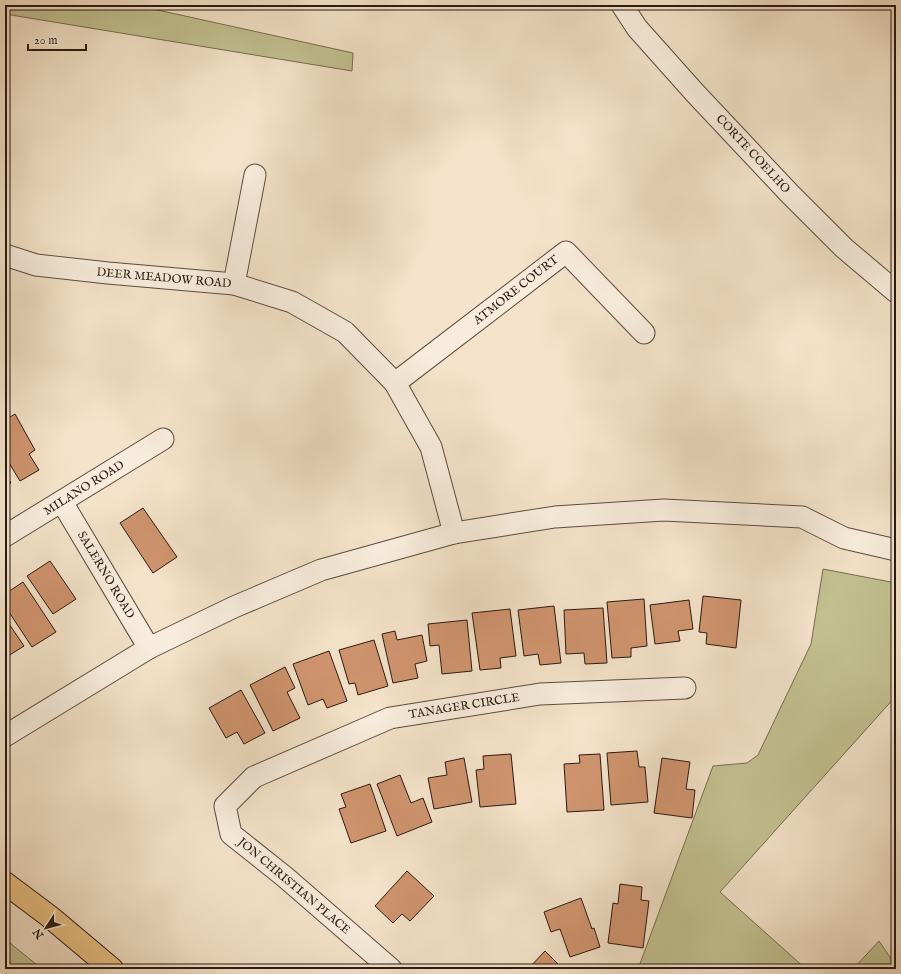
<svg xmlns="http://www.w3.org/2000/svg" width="901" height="974" viewBox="0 0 901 974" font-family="'IM FELL English',serif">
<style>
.green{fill:#c3c191;stroke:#766d52}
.building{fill:#d0956f;stroke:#2a1912}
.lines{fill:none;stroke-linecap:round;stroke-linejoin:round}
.minor-casing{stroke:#5c4c40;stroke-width:23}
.major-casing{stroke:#2a1912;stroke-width:24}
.minor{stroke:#f8eddd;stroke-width:21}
.major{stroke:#eac285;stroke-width:22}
.labels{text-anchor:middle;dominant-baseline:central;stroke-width:3;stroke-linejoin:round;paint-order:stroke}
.street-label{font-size:12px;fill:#2a1912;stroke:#f8eddd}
</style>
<rect width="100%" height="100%" fill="#f4e3ca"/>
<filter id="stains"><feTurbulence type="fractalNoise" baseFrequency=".005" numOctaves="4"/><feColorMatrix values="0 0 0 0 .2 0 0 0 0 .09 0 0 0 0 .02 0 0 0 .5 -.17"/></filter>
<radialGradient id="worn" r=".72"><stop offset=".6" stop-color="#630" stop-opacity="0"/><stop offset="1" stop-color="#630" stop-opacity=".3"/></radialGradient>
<!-- green -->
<g class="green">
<polygon points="5,5 135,5 353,53 352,71 5,14"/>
<polygon points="823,569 896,583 896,696 720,892 806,969 638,969 713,766 747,763 758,755 811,644"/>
<polygon points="5,939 42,969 5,969"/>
<polygon points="879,941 896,966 896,969 853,969"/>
</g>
<!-- building -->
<g class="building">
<polygon points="15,414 35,450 29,454 39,470 20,481 5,456 5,420"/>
<polygon points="5,473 11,483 5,486"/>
<polygon points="143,508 177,557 153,573 120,523"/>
<polygon points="50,561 76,599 53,614 27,576"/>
<polygon points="23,582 56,632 32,647 5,606 5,594"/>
<polygon points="703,596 741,600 736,648 706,644 707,633 699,632"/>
<polygon points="644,599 647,646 631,648 631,657 612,658 607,602"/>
<polygon points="689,600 693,629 678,631 680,641 655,644 650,605"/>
<polygon points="554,606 561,663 540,665 538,654 524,656 518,610"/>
<polygon points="603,608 607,663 585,664 584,653 566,654 564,610"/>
<polygon points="510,609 516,656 500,658 501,668 480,670 472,613"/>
<polygon points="5,618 24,646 5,658"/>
<polygon points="467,620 472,671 442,674 439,645 430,646 428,624"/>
<polygon points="395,631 397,640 422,635 427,661 415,664 418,678 393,683 382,634"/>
<polygon points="374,640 388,686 358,695 355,683 349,684 339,650"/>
<polygon points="329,651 347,701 327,708 323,699 308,705 293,664"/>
<polygon points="285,667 295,688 287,692 300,718 273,731 250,685"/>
<polygon points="241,690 265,733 244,744 237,732 226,738 209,708"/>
<polygon points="637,751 639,767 645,767 648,802 611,805 607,753"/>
<polygon points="511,754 516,804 480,807 476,770 484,769 483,756"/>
<polygon points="600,754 604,810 567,812 564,764 580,763 579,755"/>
<polygon points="464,758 472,802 434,809 428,778 447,775 445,762"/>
<polygon points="662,758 690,762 686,789 695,790 692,818 654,813"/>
<polygon points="400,775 411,803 423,798 432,822 397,836 377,784"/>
<polygon points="370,784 386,831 351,843 339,809 346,807 341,794"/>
<polygon points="407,871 434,896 410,921 402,914 393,923 375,906"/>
<polygon points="620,884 642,887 641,900 649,901 643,948 608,943 613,903 618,904"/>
<polygon points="581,898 592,929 594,928 600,947 570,957 560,929 551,932 544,912"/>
<polygon points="545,951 563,969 528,969"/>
</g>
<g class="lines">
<!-- minor casing -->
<g class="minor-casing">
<g id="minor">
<polyline points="622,5 637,28 695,93 790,194 844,248 896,292"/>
<polyline points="5,255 36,265 108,273 234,284 292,302 345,332 395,383 431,447 454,533"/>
<polyline points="234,284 255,175"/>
<polyline points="395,383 566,252 644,333"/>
<polyline points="62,502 149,648"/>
<polyline points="5,536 163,439"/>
<polyline points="5,736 149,648 234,607 321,570 454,533 555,517 664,510 802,517 844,538 896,550"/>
<polyline points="391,969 285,877 231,834 225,806 254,777 390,718 540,694 685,688"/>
</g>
</g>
<!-- major casing -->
<g class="major-casing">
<polyline id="major" points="5,883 49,916 112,969"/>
</g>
<!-- minor -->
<use href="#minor" class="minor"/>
<!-- major -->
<use href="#major" class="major"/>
</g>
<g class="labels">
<!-- street labels -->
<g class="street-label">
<text transform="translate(753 154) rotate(47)">CORTE COELHO</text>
<text transform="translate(164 278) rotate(5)">DEER MEADOW ROAD</text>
<text transform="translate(516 290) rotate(-38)">ATMORE COURT</text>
<text transform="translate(84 488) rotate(-32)">MILANO ROAD</text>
<text transform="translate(106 575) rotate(59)">SALERNO ROAD</text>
<text transform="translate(464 706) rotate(-9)">TANAGER CIRCLE</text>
<text transform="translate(294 886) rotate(40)">JON CHRISTIAN PLACE</text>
</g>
</g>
<!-- margin -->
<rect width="901" height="974" fill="none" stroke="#f4e3ca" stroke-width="20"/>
<rect x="6" y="6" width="889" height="962" fill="none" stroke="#2a1912" stroke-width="2"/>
<rect x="10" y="10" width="881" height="954" fill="none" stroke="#2a1912"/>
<!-- north arrow -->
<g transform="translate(46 928) rotate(234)" stroke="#f8eddd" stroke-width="3" paint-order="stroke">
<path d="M0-3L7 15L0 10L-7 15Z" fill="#2a1912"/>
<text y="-6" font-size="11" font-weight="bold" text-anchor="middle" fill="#2a1912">N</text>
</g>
<!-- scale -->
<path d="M28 44v6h58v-6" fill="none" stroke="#2a1912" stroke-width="2"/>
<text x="34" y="44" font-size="12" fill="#2a1912" stroke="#f8eddd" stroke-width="3" paint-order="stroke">20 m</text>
<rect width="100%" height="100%" filter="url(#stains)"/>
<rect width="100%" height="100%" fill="url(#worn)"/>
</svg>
